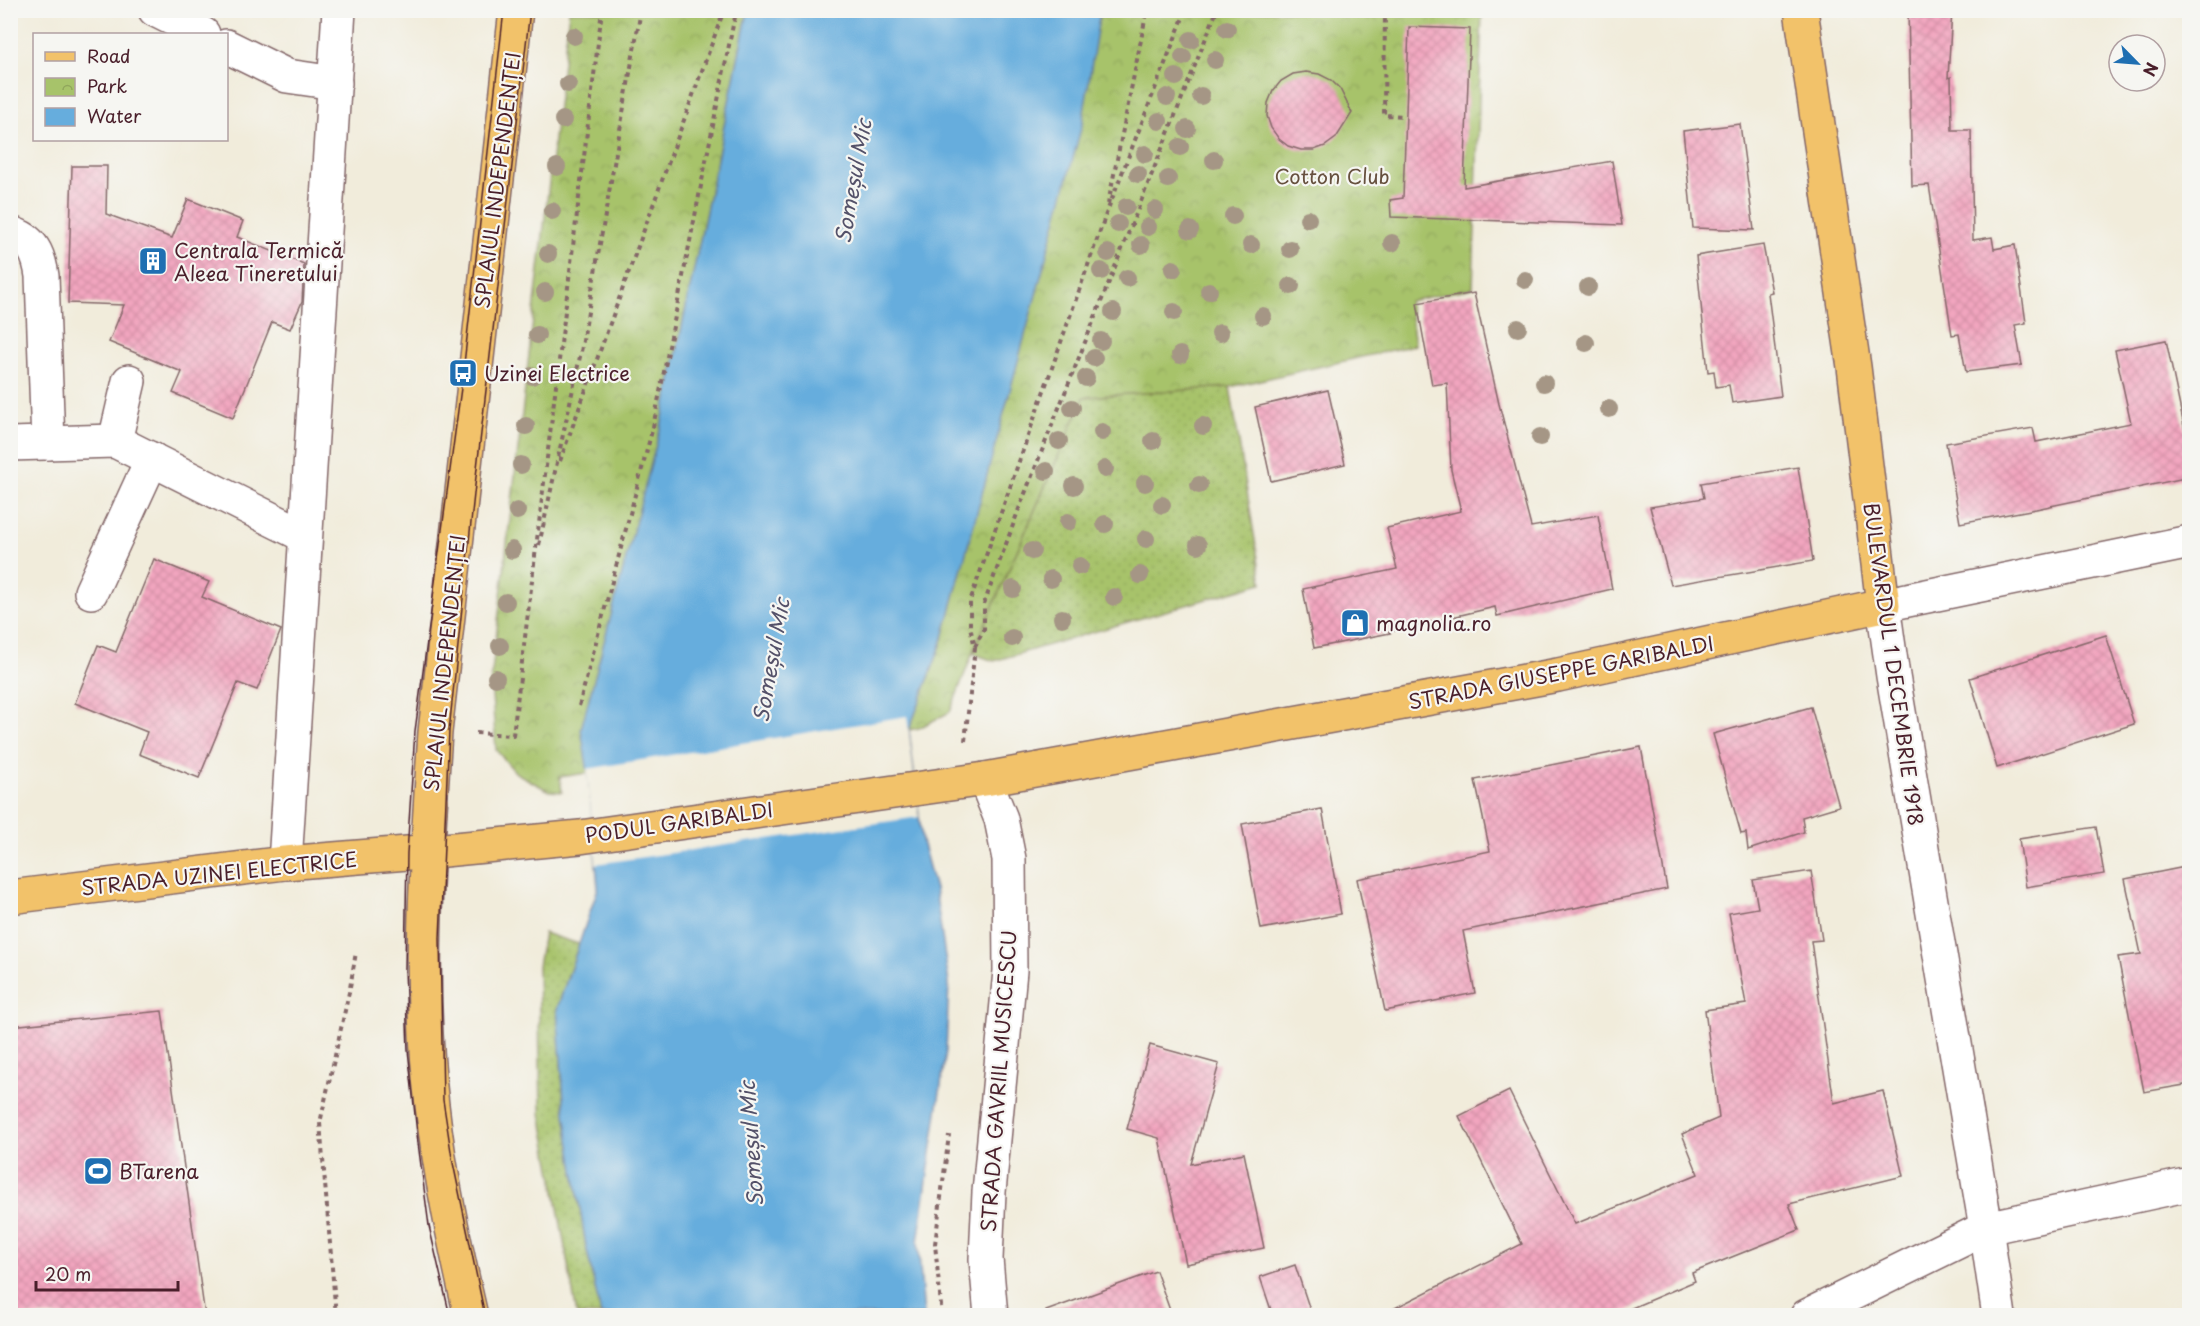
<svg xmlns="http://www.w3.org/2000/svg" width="2200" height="1326" viewBox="0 0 2200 1326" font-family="'Playpen Sans',sans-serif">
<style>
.grass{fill:url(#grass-dots);stroke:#78714a;stroke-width:1.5}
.park{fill:url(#park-crowns);stroke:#78714a;stroke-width:1.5}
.water{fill:#66addd;stroke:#586684;stroke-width:1.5}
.pier{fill:#f1ecdb}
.building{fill:url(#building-cross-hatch)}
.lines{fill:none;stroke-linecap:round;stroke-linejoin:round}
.minor-casing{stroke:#846769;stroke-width:36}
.major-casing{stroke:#846769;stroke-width:36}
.path{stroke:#846769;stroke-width:4;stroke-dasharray:4.5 4.5;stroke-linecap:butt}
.minor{stroke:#fff;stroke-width:33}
.major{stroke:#f2c26a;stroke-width:33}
.tram{stroke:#4a1f2b;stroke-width:1.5}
.tree{fill:#a59685}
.labels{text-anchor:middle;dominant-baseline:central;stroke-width:4.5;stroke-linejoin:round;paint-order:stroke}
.park-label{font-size:20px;fill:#66503e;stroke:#f6f6f2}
.street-label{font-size:20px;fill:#4a1f2b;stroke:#f6f6f2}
.poi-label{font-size:20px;fill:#4a1f2b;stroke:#f6f6f2;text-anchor:start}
.water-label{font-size:21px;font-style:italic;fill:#545169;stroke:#f6f6f2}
</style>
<defs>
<pattern id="grass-dots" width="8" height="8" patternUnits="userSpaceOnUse" patternTransform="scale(1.5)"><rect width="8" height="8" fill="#a7c36a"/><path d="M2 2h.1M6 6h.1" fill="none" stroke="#91a75c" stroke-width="1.8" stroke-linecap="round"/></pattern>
<pattern id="park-crowns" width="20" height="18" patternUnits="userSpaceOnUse" patternTransform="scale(1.5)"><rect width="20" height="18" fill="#a7c36a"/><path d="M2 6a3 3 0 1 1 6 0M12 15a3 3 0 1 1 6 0" fill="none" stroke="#91a75c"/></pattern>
<pattern id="building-cross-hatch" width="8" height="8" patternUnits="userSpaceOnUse" patternTransform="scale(1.5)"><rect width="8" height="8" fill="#f2a6bf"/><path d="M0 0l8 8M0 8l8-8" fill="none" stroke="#d18ea4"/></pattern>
</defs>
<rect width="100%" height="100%" fill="#f6f6f2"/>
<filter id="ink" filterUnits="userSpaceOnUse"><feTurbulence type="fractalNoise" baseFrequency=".0167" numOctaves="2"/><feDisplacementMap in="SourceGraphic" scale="12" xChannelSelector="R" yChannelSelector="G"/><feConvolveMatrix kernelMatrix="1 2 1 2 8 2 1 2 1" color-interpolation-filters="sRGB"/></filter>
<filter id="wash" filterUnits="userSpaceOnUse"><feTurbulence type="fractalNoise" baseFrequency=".008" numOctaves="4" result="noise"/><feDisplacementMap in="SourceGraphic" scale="24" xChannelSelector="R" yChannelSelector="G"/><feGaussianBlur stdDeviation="1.35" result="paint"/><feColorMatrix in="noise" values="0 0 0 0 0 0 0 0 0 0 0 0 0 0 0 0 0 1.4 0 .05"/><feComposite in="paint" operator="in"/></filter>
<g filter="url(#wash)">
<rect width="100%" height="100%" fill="#f1ecdb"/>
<!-- grass -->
<g class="grass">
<polygon points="1230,387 1262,583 994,661 974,654 975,647 1084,397"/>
<polygon points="544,933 579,944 557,1009 565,1114 586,1246 601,1315 577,1315 541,1113 538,966"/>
</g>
<!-- park -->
<g class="park">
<polygon points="569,11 748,11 662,422 627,561 587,769 588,773 560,777 562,792 549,791 516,773 496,750 491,681"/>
<polygon points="1100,11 1482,11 1473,288 1409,301 1415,345 1230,387 1084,397 975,647 950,712 919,728 909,730 941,645 1081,125"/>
</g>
<!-- water -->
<polygon class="water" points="748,11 1100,11 1082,125 941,645 909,730 922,841 935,889 949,983 946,1051 918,1242 924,1315 601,1315 586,1246 565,1114 557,1009 598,888 588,773 581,729 662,422"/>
<!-- pier -->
<polygon class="pier" points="907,716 919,817 596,864 587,769"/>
<g id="blocks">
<!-- building -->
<g class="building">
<polygon points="1908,10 1952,10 1948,78 1951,77 1952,130 1971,130 1973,240 1992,237 1994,249 2015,245 2026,323 2015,325 2022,365 1966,372 1959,334 1952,335 1929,185 1912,186"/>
<polygon points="1409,27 1470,29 1464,187 1612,161 1622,225 1391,217 1390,200 1403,198"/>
<polygon points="1306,72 1319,74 1331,80 1340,89 1352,113 1336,138 1325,146 1314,150 1301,150 1288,146 1279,139 1271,128 1267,116 1268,103 1273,91 1281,81 1293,74"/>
<polygon points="1740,124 1754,230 1693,228 1683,131"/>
<polygon points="72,166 107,166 106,214 172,238 188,199 243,221 237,237 304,264 302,302 290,329 272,322 233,418 173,393 182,372 109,342 124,305 68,303"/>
<polygon points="1763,245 1772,292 1768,293 1781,396 1732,403 1729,385 1716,387 1714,371 1708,372 1696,256"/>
<polygon points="1474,293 1499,404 1531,527 1598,515 1612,589 1497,616 1495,607 1389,632 1390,633 1314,648 1303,589 1397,569 1387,528 1461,511 1451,470 1447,383 1432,385 1417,303"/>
<polygon points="2166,340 2190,455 2190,477 2036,509 1960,523 1946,443 2033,428 2036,442 2131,423 2115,350"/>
<polygon points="1328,390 1345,464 1271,481 1255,407"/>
<polygon points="1798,467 1813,561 1671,585 1650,507 1704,498 1701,483"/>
<polygon points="154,559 209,582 202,597 281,630 257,690 238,683 199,778 139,754 147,732 75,703 98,645 116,652"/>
<polygon points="2106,635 2134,724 1997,768 1970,678"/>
<polygon points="1811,707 1839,806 1802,817 1804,832 1748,850 1746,833 1741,834 1713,734"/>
<polygon points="1641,747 1667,889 1463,931 1475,993 1385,1011 1357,879 1490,851 1475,780"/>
<polygon points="1322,809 1341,914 1261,929 1242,824"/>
<polygon points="2096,827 2104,874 2026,887 2019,839"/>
<polygon points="2190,866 2190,1084 2144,1092 2118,957 2141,954 2125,879"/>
<polygon points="1811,871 1822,940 1811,941 1834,1103 1883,1091 1903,1176 1789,1204 1799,1230 1692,1273 1695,1281 1613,1316 1379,1316 1522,1244 1459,1116 1509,1091 1575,1224 1698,1174 1682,1134 1719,1118 1705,1010 1746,1004 1729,913 1758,908 1753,880"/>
<polygon points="162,1011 205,1316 10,1316 10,1026"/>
<polygon points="1150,1045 1219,1064 1191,1164 1244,1153 1264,1248 1186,1264 1159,1138 1127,1129"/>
<polygon points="1295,1265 1312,1316 1273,1316 1260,1277"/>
<polygon points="1156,1271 1172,1316 1047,1316 1046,1311"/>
</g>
</g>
</g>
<g filter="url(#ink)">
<use href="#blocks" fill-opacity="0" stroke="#846769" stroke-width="1.5"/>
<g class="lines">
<!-- minor casing -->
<g class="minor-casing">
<g id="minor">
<polyline points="155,10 203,34"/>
<polyline points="226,46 287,76 335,83"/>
<path d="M10 233C33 239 39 255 42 276L48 443"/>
<polyline points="115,441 129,381"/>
<polyline points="10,444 115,441 305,536"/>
<polyline points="91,592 152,459"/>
<polyline points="985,779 1001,819 1009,859 1010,971 989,1192 986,1259 991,1316"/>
<polyline points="285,863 339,10"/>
<polyline points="1807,1316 1986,1228 2190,1184"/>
<polyline points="1999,1316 1986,1228 1893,676 1883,605 2190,542"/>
</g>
</g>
<!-- major casing -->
<g class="major-casing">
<g id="major">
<polyline points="10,897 285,863 444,850 580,837 985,779 1558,675 1883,605 1854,367 1801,10"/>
<path d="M471 1316C455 1246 440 1176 432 1105 417 981 427 856 435 732L516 10"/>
</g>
</g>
<!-- path -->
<g class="path">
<polyline points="1385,10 1384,115 1405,116"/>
<polyline points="1108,204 1147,10"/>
<polyline points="560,461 724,10"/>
<polyline points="539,545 581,352 641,10"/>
<polyline points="975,647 984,629 984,604 1020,506 1217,10"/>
<polyline points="579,706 653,427 733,25 737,10"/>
<polyline points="476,733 513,735 602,10"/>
<polyline points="965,741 975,647 970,627 970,601 1106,214 1186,10"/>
<polyline points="336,1316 320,1123 350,988 356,952"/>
<polyline points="942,1316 935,1244 949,1135"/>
</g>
<!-- minor -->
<use href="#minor" class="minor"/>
<!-- major -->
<use href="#major" class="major"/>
<!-- tram -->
<g class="tram">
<polyline points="450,1316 429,1226 418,1143 408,1050 405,969 407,853 415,731 463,373 504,10"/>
<polyline points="485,1316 452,1158 443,1100 440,938 449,731 474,494 530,10"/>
</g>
</g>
<!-- trees -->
<g class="tree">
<circle cx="1227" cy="29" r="9"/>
<circle cx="574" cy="36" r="9"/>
<circle cx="1191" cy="40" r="9"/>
<circle cx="1183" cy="57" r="9"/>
<circle cx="1215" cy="60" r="9"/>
<circle cx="1176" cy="77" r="9"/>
<circle cx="568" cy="84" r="9"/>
<circle cx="1201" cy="96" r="9"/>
<circle cx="1167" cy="97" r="9"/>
<circle cx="563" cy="120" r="9"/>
<circle cx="1159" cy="121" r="9"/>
<circle cx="1187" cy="129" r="9"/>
<circle cx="1180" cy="147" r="9"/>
<circle cx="1145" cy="154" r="9"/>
<circle cx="1214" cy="160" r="9"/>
<circle cx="557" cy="167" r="9"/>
<circle cx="1138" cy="174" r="9"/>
<circle cx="1168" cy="179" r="9"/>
<circle cx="1126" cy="207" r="9"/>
<circle cx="1155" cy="210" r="9"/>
<circle cx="552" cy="211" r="9"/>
<circle cx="1233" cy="216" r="9"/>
<circle cx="1308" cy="219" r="9"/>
<circle cx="1118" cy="224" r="9"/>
<circle cx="1148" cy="227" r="9"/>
<circle cx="1190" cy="230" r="9"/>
<circle cx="1392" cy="243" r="9"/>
<circle cx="1141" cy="245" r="9"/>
<circle cx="1251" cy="245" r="9"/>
<circle cx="1290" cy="249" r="9"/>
<circle cx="1108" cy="253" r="9"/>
<circle cx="548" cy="254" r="9"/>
<circle cx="1173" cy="269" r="9"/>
<circle cx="1101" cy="271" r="9"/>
<circle cx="1127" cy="278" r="9"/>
<circle cx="1525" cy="280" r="9"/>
<circle cx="1291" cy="286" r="9"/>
<circle cx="1588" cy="287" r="9"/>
<circle cx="1209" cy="291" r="9"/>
<circle cx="545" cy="292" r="9"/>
<circle cx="1113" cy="312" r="9"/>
<circle cx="1174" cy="312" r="9"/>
<circle cx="1263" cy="316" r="9"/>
<circle cx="1518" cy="328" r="9"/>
<circle cx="1220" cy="333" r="9"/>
<circle cx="537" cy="335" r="9"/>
<circle cx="1101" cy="341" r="9"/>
<circle cx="1586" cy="343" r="9"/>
<circle cx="1180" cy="355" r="9"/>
<circle cx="1094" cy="358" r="9"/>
<circle cx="532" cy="376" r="9"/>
<circle cx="1086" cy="378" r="9"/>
<circle cx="1544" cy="383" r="9"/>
<circle cx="1072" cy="408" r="9"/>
<circle cx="1609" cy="409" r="9"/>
<circle cx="526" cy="426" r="9"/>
<circle cx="1203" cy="426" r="9"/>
<circle cx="1102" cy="432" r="9"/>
<circle cx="1540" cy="437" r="9"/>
<circle cx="1059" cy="441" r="9"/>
<circle cx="1153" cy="441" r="9"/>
<circle cx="521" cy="465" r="9"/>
<circle cx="1105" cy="469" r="9"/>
<circle cx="1046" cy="471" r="9"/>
<circle cx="1145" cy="483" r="9"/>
<circle cx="1199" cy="485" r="9"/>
<circle cx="1074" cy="486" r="9"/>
<circle cx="1162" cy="505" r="9"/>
<circle cx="517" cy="511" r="9"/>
<circle cx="1068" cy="522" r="9"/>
<circle cx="1105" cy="524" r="9"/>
<circle cx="1146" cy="539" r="9"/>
<circle cx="1198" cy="545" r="9"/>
<circle cx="512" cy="550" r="9"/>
<circle cx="1032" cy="551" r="9"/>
<circle cx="1080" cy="566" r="9"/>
<circle cx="1140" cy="575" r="9"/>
<circle cx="1051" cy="579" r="9"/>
<circle cx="1013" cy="589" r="9"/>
<circle cx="1114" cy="597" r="9"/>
<circle cx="506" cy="602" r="9"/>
<circle cx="1062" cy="618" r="9"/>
<circle cx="1012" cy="638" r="9"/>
<circle cx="500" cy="646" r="9"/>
<circle cx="496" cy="678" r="9"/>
</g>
</g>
<!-- icons -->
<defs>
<g id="building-square" transform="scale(1.5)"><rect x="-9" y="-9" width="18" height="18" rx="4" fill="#1f6fb2" stroke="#f6f6f2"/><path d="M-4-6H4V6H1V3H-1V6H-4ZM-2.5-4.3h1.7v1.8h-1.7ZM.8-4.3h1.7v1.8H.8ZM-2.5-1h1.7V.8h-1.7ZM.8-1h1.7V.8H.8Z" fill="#fff"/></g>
<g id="bus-square" transform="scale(1.5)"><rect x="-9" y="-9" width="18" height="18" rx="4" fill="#1f6fb2" stroke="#f6f6f2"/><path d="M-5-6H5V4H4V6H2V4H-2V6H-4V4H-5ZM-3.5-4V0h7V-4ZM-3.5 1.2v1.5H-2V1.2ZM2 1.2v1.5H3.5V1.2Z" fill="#fff"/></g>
<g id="shop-square" transform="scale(1.5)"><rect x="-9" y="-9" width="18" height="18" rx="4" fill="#1f6fb2" stroke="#f6f6f2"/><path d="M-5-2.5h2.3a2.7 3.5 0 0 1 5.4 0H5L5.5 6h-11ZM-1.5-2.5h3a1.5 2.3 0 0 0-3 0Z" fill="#fff"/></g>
<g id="stadium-square" transform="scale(1.5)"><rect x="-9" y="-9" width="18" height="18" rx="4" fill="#1f6fb2" stroke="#f6f6f2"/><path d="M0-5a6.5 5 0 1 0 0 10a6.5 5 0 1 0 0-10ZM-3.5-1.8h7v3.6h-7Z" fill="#fff"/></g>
</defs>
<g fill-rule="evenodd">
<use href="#building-square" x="153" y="261"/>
<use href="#bus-square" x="463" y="373"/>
<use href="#shop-square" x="1355" y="623"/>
<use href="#stadium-square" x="98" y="1171"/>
</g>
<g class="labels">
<!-- park labels -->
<g class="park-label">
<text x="1332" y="176">Cotton Club</text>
</g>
<!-- street labels -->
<g class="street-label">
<text transform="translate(497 180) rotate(-83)">SPLAIUL INDEPENDENȚEI</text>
<text transform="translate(444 663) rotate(-84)">SPLAIUL INDEPENDENȚEI</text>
<text transform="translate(1894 664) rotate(82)">BULEVARDUL 1 DECEMBRIE 1918</text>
<text transform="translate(1561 672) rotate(-11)">STRADA GIUSEPPE GARIBALDI</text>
<text transform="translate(679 822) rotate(-8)">PODUL GARIBALDI</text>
<text transform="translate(219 873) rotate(-6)">STRADA UZINEI ELECTRICE</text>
<text transform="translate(998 1081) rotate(-86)">STRADA GAVRIIL MUSICESCU</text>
</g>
<!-- poi labels -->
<g class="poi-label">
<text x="174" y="250">Centrala Termică<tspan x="174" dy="23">Aleea Tineretului</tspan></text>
<text x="484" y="373">Uzinei Electrice</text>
<text x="1376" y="623">magnolia.ro</text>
<text x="119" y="1171">BTarena</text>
</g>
<!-- water labels -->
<g class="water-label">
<text transform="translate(852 181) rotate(-80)">Someșul Mic</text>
<text transform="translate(770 660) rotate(-80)">Someșul Mic</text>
<text transform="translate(750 1144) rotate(-94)">Someșul Mic</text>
</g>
</g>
<!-- margin -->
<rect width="2200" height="1326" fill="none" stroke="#f6f6f2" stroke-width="36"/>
<!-- legend -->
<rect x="33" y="33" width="195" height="108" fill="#f6f6f2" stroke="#b1a0a2" stroke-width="1.5"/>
<rect x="45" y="52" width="30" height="9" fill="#f2c26a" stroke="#b1a0a2" stroke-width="1.5"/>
<text x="87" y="63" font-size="18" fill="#4a1f2b">Road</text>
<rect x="45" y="78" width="30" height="18" fill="url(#park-crowns)" stroke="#b1a0a2" stroke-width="1.5"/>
<text x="87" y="93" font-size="18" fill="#4a1f2b">Park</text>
<rect x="45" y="108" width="30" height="18" fill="#66addd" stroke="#b1a0a2" stroke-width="1.5"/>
<text x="87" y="123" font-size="18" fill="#4a1f2b">Water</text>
<!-- north arrow -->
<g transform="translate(2137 63) rotate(115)"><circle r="28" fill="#f6f6f2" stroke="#b1a0a2" stroke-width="1.5"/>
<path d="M0-4.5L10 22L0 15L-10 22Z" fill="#1f6fb2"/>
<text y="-9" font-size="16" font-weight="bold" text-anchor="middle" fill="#4a1f2b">N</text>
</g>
<!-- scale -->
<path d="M36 1281v9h142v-9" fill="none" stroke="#4a1f2b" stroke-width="3"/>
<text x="45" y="1281" font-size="18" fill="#4a1f2b" stroke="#f6f6f2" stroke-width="4.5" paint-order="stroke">20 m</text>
</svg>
